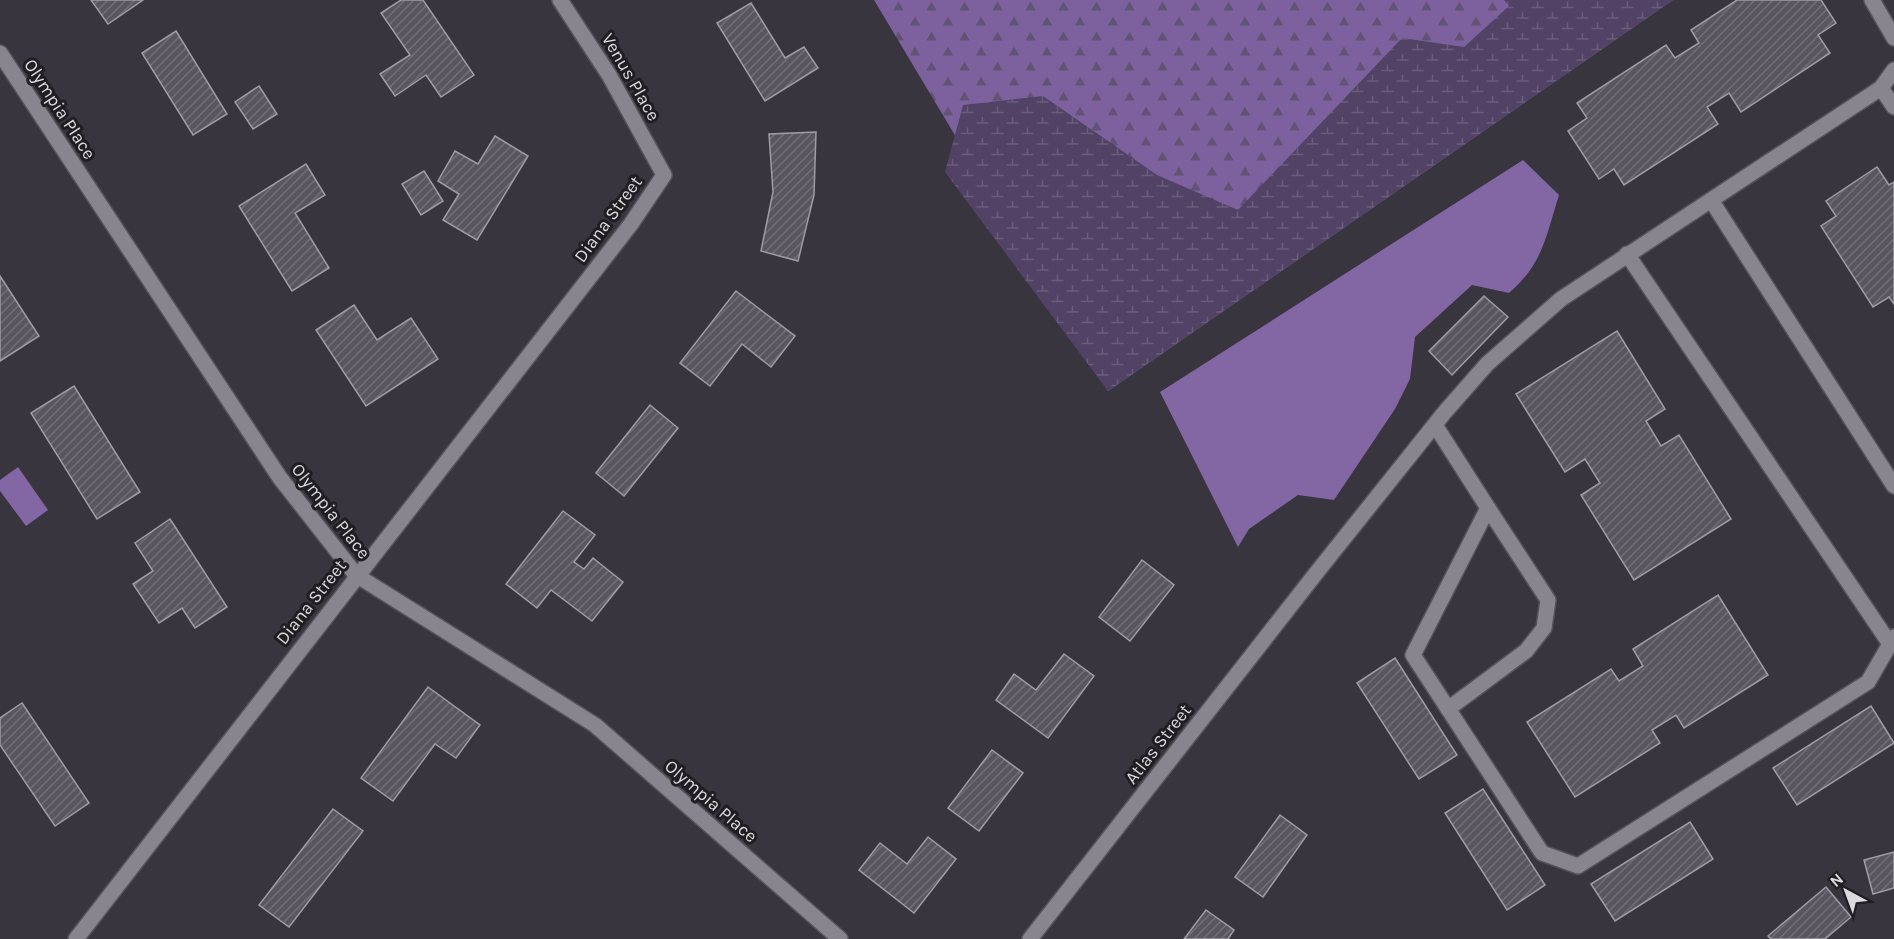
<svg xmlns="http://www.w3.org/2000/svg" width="1894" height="939" viewBox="0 0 1894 939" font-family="Karla,sans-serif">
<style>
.forest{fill:url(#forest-firs)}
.wetland{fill:url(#wetland-marsh)}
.water{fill:#8366a4}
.building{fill:url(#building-hatch);stroke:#a09ca6;stroke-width:1.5}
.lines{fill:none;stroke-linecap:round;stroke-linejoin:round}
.street-casing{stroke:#555259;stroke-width:18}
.street{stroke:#89858f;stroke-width:15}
.labels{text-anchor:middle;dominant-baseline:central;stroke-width:6;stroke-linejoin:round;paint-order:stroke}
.street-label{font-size:18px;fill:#dcdadf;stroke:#1f1e22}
</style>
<defs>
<pattern id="forest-firs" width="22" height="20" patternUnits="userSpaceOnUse" patternTransform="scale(1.5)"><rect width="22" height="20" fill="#7d619e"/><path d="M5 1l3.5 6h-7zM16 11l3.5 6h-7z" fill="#625375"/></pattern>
<pattern id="wetland-marsh" width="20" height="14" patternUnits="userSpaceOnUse" patternTransform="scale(1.5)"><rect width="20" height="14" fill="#524265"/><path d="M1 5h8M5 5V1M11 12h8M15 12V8" fill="none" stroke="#6a5d7b"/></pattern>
<pattern id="building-hatch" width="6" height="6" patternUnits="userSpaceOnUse" patternTransform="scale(1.5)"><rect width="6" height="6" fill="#5a565f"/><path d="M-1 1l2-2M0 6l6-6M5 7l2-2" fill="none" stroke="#716e76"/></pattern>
</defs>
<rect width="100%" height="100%" fill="#39353e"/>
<!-- forest -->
<polygon class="forest" points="874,0 1673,0 1108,391"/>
<!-- wetland -->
<polygon class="wetland" points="1504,0 1673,0 1108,391 945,172 963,105 1043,96 1157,175 1238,210 1402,38 1464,47 1509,6"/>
<!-- water -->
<g class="water">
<path d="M1523 160 1559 195C1546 236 1543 264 1509 293L1472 285 1415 337 1410 379 1395 409 1334 500 1298 495 1249 529 1238 547 1160 392Z"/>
<polygon points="18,467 48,510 26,526 0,491 0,480"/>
</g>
<!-- building -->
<g class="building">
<polygon points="91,0 143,0 108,24"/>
<polygon points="401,0 423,0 474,75 441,97 426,75 395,96 380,74 410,55 381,13"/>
<polygon points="1737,0 1821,0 1836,23 1818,35 1830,53 1741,112 1729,93 1707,107 1718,124 1624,185 1614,169 1599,179 1568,131 1587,118 1577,103 1666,45 1675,58 1699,43 1691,30"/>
<polygon points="751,3 785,58 804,47 818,68 765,101 717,23"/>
<polygon points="176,31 227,114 193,135 142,53"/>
<polygon points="259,86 277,114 253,129 235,102"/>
<polygon points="816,132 814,195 798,261 761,251 773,192 769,134"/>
<polygon points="495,136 528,156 477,240 443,220 459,194 438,181 455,151 478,164"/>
<polygon points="306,164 325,195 295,213 329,268 292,291 239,206"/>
<polygon points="1877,167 1889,185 1894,182 1894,304 1889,297 1873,307 1821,226 1836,216 1826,201"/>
<polygon points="424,171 443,201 421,215 402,184"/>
<polygon points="0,276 39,336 0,361"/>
<polygon points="736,291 795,336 771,367 742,344 710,386 680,363"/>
<polygon points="1484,296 1508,317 1452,375 1429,351"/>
<polygon points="354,305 377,340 411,318 438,359 366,406 316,330"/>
<polygon points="1617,331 1665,409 1646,421 1661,446 1679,435 1731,519 1634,580 1581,495 1600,483 1585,459 1565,472 1516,394"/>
<polygon points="74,386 140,492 97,519 31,413"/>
<polygon points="650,405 678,428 624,496 596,473"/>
<polygon points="563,511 595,535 574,562 584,569 593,558 623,582 592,621 551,590 537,608 506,584"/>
<polygon points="170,519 227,607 195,628 182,608 159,623 133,584 153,571 135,543"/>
<polygon points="1142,560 1174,585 1130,641 1099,617"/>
<polygon points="1718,595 1768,675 1684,728 1676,715 1652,730 1660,743 1575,797 1527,722 1611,669 1619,681 1643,666 1633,649"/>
<polygon points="1064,654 1094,676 1048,738 996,700 1014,674 1036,690"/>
<polygon points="1395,658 1457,755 1419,779 1357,683"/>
<polygon points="428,687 480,725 456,758 435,744 393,801 361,778"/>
<polygon points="22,703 89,803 55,826 0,745 0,718"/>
<polygon points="1871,706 1894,743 1797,805 1773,768"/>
<polygon points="992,750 1023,773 979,831 948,808"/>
<polygon points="1483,789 1545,885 1507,910 1445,813"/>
<polygon points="333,809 363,831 289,927 259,905"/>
<polygon points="1280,815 1307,835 1263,897 1235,877"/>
<polygon points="1690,822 1713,859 1615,921 1591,884"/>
<polygon points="928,837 956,859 914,913 859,870 880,843 907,864"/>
<polygon points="1894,852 1894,888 1873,894 1864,860"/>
<polygon points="1826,887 1851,917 1825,939 1771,939 1768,936"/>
<polygon points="1206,910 1234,930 1228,939 1184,939"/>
</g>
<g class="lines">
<!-- street casing -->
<g class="street-casing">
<g id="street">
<polyline points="1872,0 1894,38"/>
<polyline points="0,53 280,478 356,575 595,725 840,939"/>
<polyline points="1881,88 1894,107"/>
<polyline points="1711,200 1894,486"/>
<polyline points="1627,254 1890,644"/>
<polyline points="1435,425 1488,508 1413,655 1542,853 1578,866 1868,682 1894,637"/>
<polyline points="1448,709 1526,651 1544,628 1548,600 1488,508"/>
<polyline points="76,939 631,224 664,175 609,75 560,0"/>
<polyline points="1030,939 1317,572 1444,413 1487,364 1561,299 1881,88 1894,70"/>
</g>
</g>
<!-- street -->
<use href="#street" class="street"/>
</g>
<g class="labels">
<!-- street labels -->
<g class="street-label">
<text transform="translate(631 77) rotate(60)">Venus Place</text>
<text transform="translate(60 109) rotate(57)">Olympia Place</text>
<text transform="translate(608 219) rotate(-54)">Diana Street</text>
<text transform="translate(331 511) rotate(52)">Olympia Place</text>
<text transform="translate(311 602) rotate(-52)">Diana Street</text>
<text transform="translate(1158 744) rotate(-52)">Atlas Street</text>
<text transform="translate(711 801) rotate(41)">Olympia Place</text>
</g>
</g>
<!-- north arrow -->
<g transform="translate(1846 891) rotate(319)" stroke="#1f1e22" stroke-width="4.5" paint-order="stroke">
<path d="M0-4.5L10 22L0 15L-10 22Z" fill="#dcdadf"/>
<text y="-9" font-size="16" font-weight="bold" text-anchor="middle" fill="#dcdadf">N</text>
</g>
</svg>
